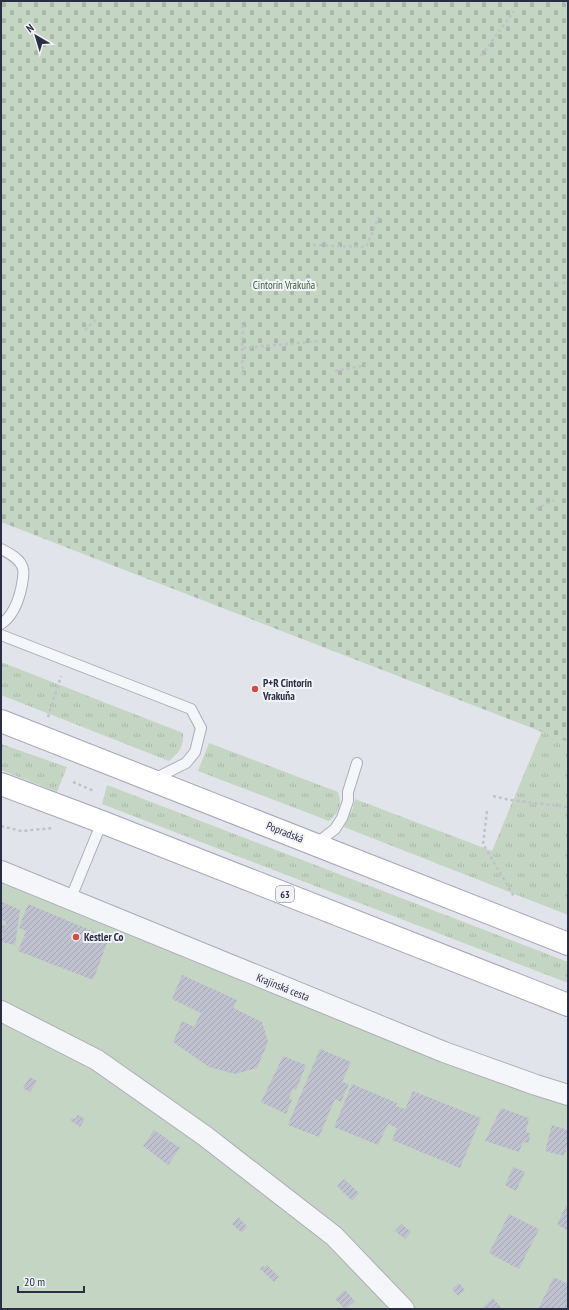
<svg xmlns="http://www.w3.org/2000/svg" width="569" height="1310" viewBox="0 0 569 1310" font-family="'PT Sans Narrow',sans-serif">
<style>
.grass{fill:url(#grass-tufts)}
.cemetery{fill:url(#cemetery-stones)}
.garden{fill:#c4d5c3}
.building{fill:url(#building-hatch)}
.lines{fill:none;stroke-linecap:round;stroke-linejoin:round}
.service-casing{stroke:#abadb9;stroke-width:12}
.minor-casing{stroke:#abadb9;stroke-width:22}
.primary-casing{stroke:#a1a5b7;stroke-width:24}
.path{stroke:#c0c2ca;stroke-width:2.5;stroke-dasharray:3 3;stroke-linecap:butt}
.service{stroke:#f5f6f9;stroke-width:10}
.minor{stroke:#f5f6f9;stroke-width:20}
.primary{stroke:#fff;stroke-width:22}
.poi-dot{fill:#d24c45;stroke:#f2f3f8;stroke-width:1.5}
.labels{text-anchor:middle;dominant-baseline:central;stroke-width:4;stroke-linejoin:round;paint-order:stroke}
.shield{fill:#f2f3f8;stroke:#66697a;stroke-width:1}
.shield-label{font-size:10px;font-weight:bold;fill:#2a2e44}
.park-label{font-size:11px;fill:#366037;stroke:#f2f3f8}
.poi-label{font-size:11px;font-weight:bold;fill:#2a2e44;stroke:#f2f3f8;text-anchor:start}
.street-label{font-size:11px;fill:#2a2e44;stroke:#f2f3f8}
</style>
<defs>
<pattern id="grass-tufts" width="24" height="20" patternUnits="userSpaceOnUse"><rect width="24" height="20" fill="#c4d5c3"/><path d="M3 7l-1-3M5 7V3M7 7l1-3M15 17l-1-3M17 17v-4M19 17l1-3" fill="none" stroke="#a9b7a9"/></pattern>
<pattern id="cemetery-stones" width="16" height="16" patternUnits="userSpaceOnUse"><rect width="16" height="16" fill="#c4d5c3"/><path d="M2 7V4a2 2 0 0 1 4 0v3zM10 15v-3a2 2 0 0 1 4 0v3z" fill="#a9b7a9"/></pattern>
<pattern id="building-hatch" width="6" height="6" patternUnits="userSpaceOnUse"><rect width="6" height="6" fill="#bfc2ce"/><path d="M-1 1l2-2M0 6l6-6M5 7l2-2" fill="none" stroke="#a4a7b2"/></pattern>
</defs>
<rect width="100%" height="100%" fill="#e2e4eb"/>
<!-- grass -->
<g class="grass">
<path d="M1 662 183 733C184 747 179 752 169 761L1 695Z"/>
<polygon points="542,731 568,742 568,915 344,827 353,808 355,799 492,851"/>
<path d="M209 743 338 792C342 806 340 811 329 821L198 771Z"/>
<polygon points="1,744 67,767 57,792 1,770"/>
<polygon points="107,785 568,962 568,983 102,804"/>
</g>
<!-- cemetery -->
<polygon class="cemetery" points="1,1 568,1 568,742 1,522"/>
<!-- garden -->
<polygon class="garden" points="1,879 459,1068 568,1105 568,1309 1,1309"/>
<!-- building -->
<g class="building">
<polygon points="2,902 20,910 15,945 1,942 3,933 1,932 1,924 6,926 6,922 1,919"/>
<polygon points="28,904 109,938 93,980 18,951 26,931 19,928"/>
<polygon points="182,975 237,1000 233,1008 262,1022 268,1042 257,1068 235,1074 209,1067 173,1042 182,1021 194,1027 201,1013 172,999"/>
<polygon points="320,1049 351,1062 342,1082 349,1084 341,1102 335,1099 319,1137 288,1125"/>
<polygon points="283,1056 306,1065 296,1090 293,1089 289,1098 292,1100 286,1114 261,1102"/>
<polygon points="30,1077 37,1081 30,1092 23,1088"/>
<polygon points="352,1084 397,1103 396,1106 405,1109 413,1091 481,1118 460,1168 392,1140 397,1128 388,1124 378,1145 334,1127"/>
<polygon points="501,1108 529,1118 526,1132 530,1133 529,1143 523,1142 519,1152 485,1141"/>
<polygon points="78,1115 85,1119 80,1127 70,1120 72,1118 75,1119"/>
<polygon points="552,1125 568,1130 568,1141 564,1156 545,1151"/>
<polygon points="154,1130 180,1148 168,1165 143,1146"/>
<polygon points="513,1167 525,1172 516,1191 505,1185"/>
<polygon points="344,1179 359,1193 352,1201 337,1186"/>
<polygon points="567,1204 568,1204 568,1231 557,1224"/>
<polygon points="509,1214 539,1229 519,1269 489,1253"/>
<polygon points="238,1217 247,1226 242,1233 232,1224"/>
<polygon points="402,1224 411,1232 405,1239 395,1231"/>
<polygon points="267,1265 279,1277 274,1282 260,1269 263,1266 265,1267"/>
<polygon points="554,1277 568,1284 568,1309 538,1309"/>
<polygon points="459,1283 465,1290 458,1296 452,1289"/>
<polygon points="345,1290 355,1301 346,1309 345,1309 335,1299"/>
<polygon points="493,1298 502,1309 481,1309"/>
</g>
<g class="lines">
<!-- service casing -->
<g class="service-casing">
<g id="service">
<path d="M1 549C9 553 21 559 23 569 24 571 23 576 23 578 21 594 15 615 1 624"/>
<polyline points="1,635 191,709 201,728 195,752 186,763 154,779"/>
<polyline points="316,844 335,829 342,818 348,801 348,792 357,763"/>
<polyline points="70,900 102,822"/>
</g>
</g>
<!-- minor casing -->
<g class="minor-casing">
<g id="minor">
<polyline points="1,871 444,1052 536,1085 568,1095"/>
<polyline points="1,1011 97,1060 205,1136 334,1236 404,1309"/>
</g>
</g>
<!-- primary casing -->
<g class="primary-casing">
<g id="primary">
<polyline points="1,721 568,944"/>
<polyline points="1,784 102,822 568,1005"/>
</g>
</g>
<!-- path -->
<g class="path">
<polyline points="481,56 514,11"/>
<polyline points="313,245 366,247 379,217"/>
<polyline points="556,283 568,283"/>
<polyline points="243,325 242,348 320,341"/>
<polyline points="85,330 98,318"/>
<polyline points="242,348 243,377"/>
<polyline points="335,371 366,365"/>
<polyline points="536,509 554,500"/>
<polyline points="48,717 61,676"/>
<polyline points="73,782 94,791"/>
<polyline points="493,796 510,800 568,807"/>
<polyline points="487,811 483,844 515,898"/>
<polyline points="1,826 21,831 53,828"/>
</g>
<!-- service -->
<use href="#service" class="service"/>
<!-- minor -->
<use href="#minor" class="minor"/>
<!-- primary -->
<use href="#primary" class="primary"/>
</g>
<!-- markers -->
<g class="poi-dot">
<circle cx="255" cy="689" r="4"/>
<circle cx="76" cy="937" r="4"/>
</g>
<g class="labels">
<!-- shield labels -->
<rect class="shield" x="276" y="886" width="18" height="16" rx="3"/>
<g class="shield-label">
<text x="285" y="894">63</text>
</g>
<!-- park labels -->
<g class="park-label">
<text x="284" y="285">Cintorín Vrakuňa</text>
</g>
<!-- poi labels -->
<g class="poi-label">
<text x="263" y="683">P+R Cintorín<tspan x="263" dy="13">Vrakuňa</tspan></text>
<text x="84" y="937">Kestler Co</text>
</g>
<!-- street labels -->
<g class="street-label">
<text transform="translate(285 832) rotate(22)">Popradská</text>
<text transform="translate(283 987) rotate(22)">Krajinská cesta</text>
</g>
</g>
<!-- border -->
<rect width="569" height="1310" fill="none" stroke="#2a2e44" stroke-width="4"/>
<!-- north arrow -->
<g transform="translate(36 36) rotate(322)" stroke="#f2f3f8" stroke-width="3" paint-order="stroke">
<path d="M0-3L7 15L0 10L-7 15Z" fill="#2a2e44"/>
<text y="-6" font-size="11" font-weight="bold" text-anchor="middle" fill="#2a2e44">N</text>
</g>
<!-- scale -->
<path d="M18 1286v6h66v-6" fill="none" stroke="#2a2e44" stroke-width="2"/>
<text x="24" y="1286" font-size="12" fill="#2a2e44" stroke="#f2f3f8" stroke-width="3" paint-order="stroke">20 m</text>
</svg>
